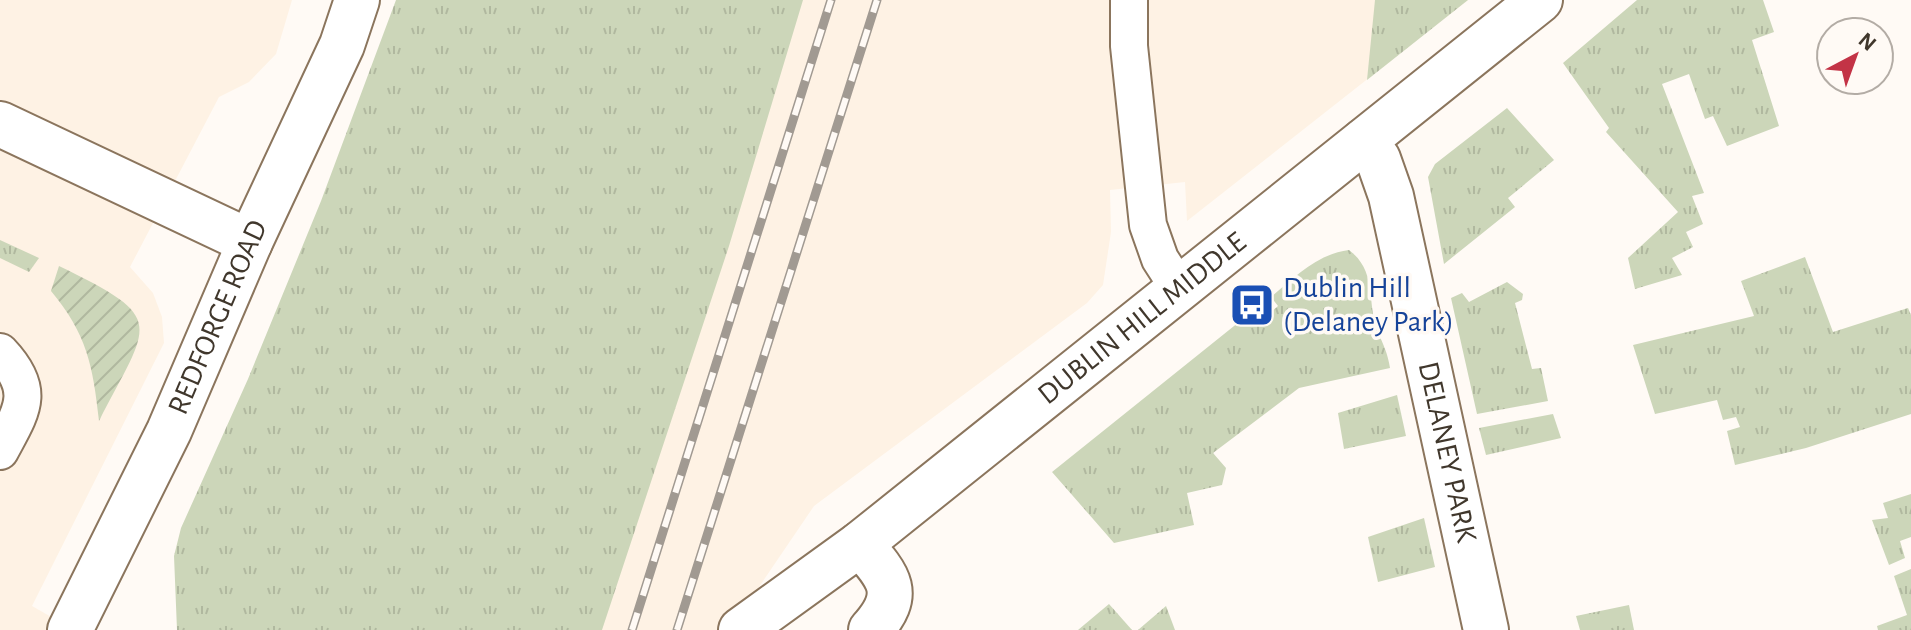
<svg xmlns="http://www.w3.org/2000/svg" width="1911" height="630" viewBox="0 0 1911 630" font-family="'Alegreya Sans',sans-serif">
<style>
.built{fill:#fef2e4}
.grass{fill:url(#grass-tufts)}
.garden{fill:url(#garden-furrows)}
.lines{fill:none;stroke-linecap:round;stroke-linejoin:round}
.service-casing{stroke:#8b755d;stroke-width:40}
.minor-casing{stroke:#8b755d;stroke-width:48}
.tertiary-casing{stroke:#8b755d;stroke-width:48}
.service{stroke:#fff;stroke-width:36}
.minor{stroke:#fff;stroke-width:44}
.tertiary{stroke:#fff;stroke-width:44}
.rail-casing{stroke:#a19a92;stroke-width:9}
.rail{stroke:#fffaf5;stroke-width:6;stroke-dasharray:18;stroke-linecap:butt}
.labels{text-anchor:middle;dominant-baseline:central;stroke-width:7;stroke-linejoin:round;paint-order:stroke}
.transit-label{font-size:30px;fill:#164399;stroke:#fffaf5;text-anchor:start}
.street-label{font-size:30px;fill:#40372c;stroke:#fffaf5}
</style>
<defs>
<pattern id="grass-tufts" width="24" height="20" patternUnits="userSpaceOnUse" patternTransform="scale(2)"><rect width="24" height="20" fill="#ccd6b9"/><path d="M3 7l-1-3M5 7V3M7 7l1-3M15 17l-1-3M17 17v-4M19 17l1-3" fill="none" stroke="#b0b89f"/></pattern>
<pattern id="garden-furrows" width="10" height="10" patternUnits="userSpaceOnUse" patternTransform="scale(2)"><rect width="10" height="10" fill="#ccd6b9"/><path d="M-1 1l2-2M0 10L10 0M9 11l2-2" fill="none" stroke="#b0b89f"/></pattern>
</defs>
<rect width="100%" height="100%" fill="#fffaf5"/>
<!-- built -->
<g class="built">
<polygon points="0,0 292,0 276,54 249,82 219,97 130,267 153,293 162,317 164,343 32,606 74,630 0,630"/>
<polygon points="735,0 1468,0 1187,221 1185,182 1110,190 1111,232 1103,285 1087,303 814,506 759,587 744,630 589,630"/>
</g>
<!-- grass -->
<g class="grass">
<polygon points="396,0 803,0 729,246 602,630 177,630 174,556 181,528 248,379 321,201"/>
<polygon points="1375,0 1468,0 1367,80"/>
<polygon points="1637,0 1763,0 1774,32 1752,40 1779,126 1727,146 1713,116 1705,119 1689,74 1662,84 1704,193 1692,196 1703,224 1686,232 1693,247 1672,258 1682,275 1635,289 1628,258 1678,212 1606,132 1609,128 1563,63"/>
<polygon points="1507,108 1554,160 1508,198 1515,207 1444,264 1428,177 1435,164"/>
<polygon points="0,240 39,258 29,272 0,258"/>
<path d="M1349 250C1378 272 1366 302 1378 332 1383 344 1388 354 1390 368L1299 388 1213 453 1226 468 1222 485 1187 493 1194 525 1114 543 1052 472 1249 314 1258 323 1278 306 1271 297C1295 277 1317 254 1349 250Z"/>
<polygon points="1805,257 1833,332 1908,308 1911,315 1911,414 1806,448 1735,465 1727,431 1740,427 1736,417 1723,420 1717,400 1655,414 1633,345 1754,316 1741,281"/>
<polygon points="1507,282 1523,294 1522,300 1515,303 1532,369 1541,368 1548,401 1477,414 1451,298 1462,293 1469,302"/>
<polygon points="1397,395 1406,436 1344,449 1338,413"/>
<polygon points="1553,414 1561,438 1486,455 1479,428"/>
<polygon points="1911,494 1911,537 1900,541 1905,558 1889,565 1872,520 1888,518 1883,503"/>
<polygon points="1424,518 1435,567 1378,582 1368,537"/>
<polygon points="1911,569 1911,630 1878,630 1877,626 1907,615 1894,576"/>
<polygon points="1109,604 1132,630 1078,630"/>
<polygon points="1629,605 1634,630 1580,630 1576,616"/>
<polygon points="1166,606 1175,630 1138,630"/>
</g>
<!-- garden -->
<path class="garden" d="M59 266C169 319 150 322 99 421 93 366 87 334 51 291Z"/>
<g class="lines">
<!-- service casing -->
<g class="service-casing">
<g id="service">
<polyline points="1129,0 1129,46 1148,225 1160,259 1178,287"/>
<path d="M0 352C37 391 22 410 0 451"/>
</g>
</g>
<!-- minor casing -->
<g class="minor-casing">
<g id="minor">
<path id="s1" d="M1364 141 1378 159 1391 196 1486 630"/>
<path d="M860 544C889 577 904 593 871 630"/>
</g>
</g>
<!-- tertiary casing -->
<g class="tertiary-casing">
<g id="tertiary">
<polyline points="0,124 250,242"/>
<path id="s2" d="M70 630 169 431 250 242 342 45 357 0"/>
<path id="s3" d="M741 630 860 544 1540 0"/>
</g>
</g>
<!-- service -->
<use href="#service" class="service"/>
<!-- minor -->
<use href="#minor" class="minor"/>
<!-- tertiary -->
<use href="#tertiary" class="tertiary"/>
<!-- rail casing -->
<g class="rail-casing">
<g id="rail">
<polyline points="632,630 831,0"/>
<polyline points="677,630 877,0"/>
</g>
</g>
<!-- rail -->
<use href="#rail" class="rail"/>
</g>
<!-- icons -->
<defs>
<g id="bus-square" transform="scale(2.3)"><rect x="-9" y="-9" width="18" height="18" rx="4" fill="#1a4fb4" stroke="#fffaf5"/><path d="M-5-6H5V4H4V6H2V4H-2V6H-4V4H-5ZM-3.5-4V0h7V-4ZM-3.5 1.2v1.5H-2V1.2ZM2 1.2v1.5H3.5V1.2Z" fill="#fff"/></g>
</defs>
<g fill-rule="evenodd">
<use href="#bus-square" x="1252" y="305"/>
</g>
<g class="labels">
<!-- transit labels -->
<g class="transit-label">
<text x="1283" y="288">Dublin Hill<tspan x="1283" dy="34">(Delaney Park)</tspan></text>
</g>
<!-- street labels -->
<g class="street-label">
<text stroke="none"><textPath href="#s2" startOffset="346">REDFORGE ROAD</textPath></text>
<text stroke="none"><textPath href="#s3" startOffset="508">DUBLIN HILL MIDDLE</textPath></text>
<text stroke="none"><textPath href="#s1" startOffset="324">DELANEY PARK</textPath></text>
</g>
</g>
<!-- north arrow -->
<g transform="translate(1855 56) rotate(41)"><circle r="38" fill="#fffaf5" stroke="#b3aca5" stroke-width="2"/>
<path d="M0-6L14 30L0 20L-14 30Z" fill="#c33346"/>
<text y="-12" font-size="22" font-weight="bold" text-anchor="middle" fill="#40372c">N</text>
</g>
</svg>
